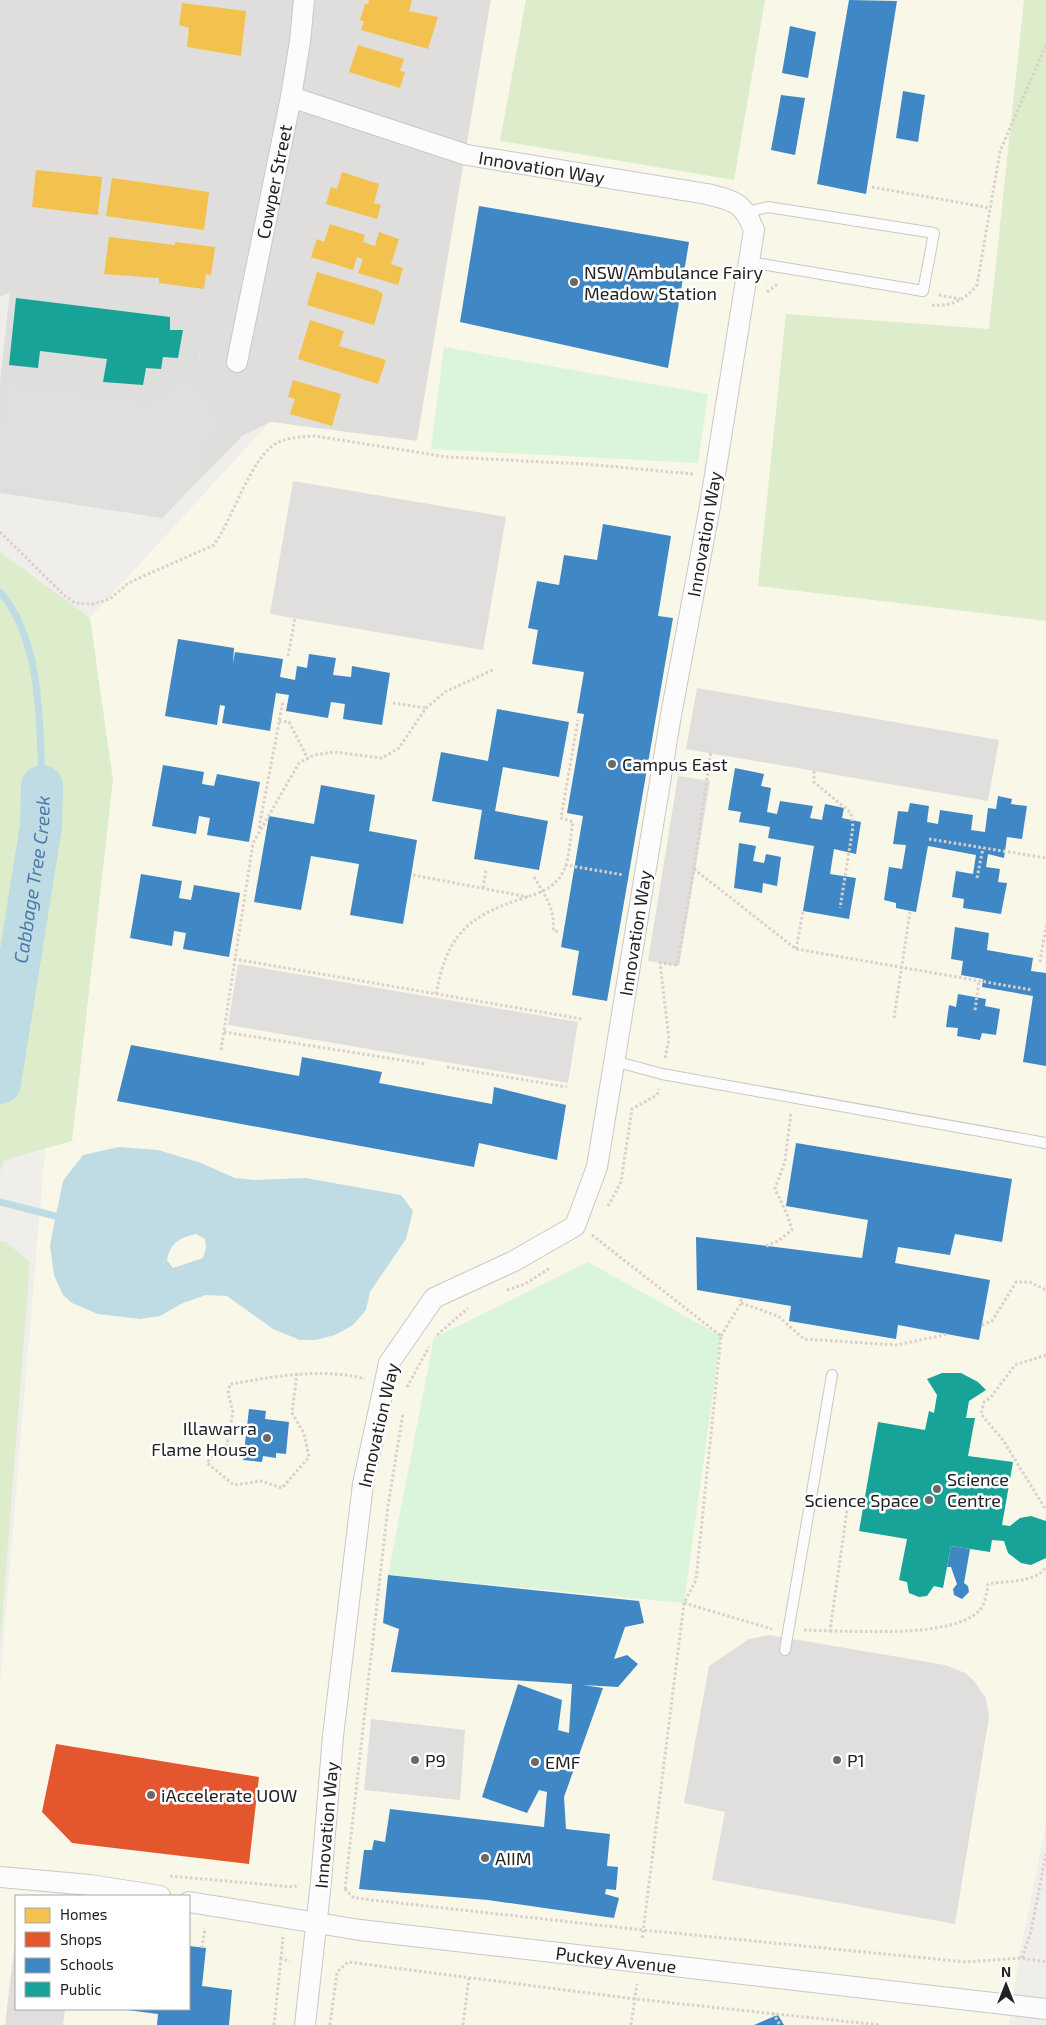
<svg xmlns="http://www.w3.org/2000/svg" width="1046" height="2025" viewBox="0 0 1046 2025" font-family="'Exo 2',sans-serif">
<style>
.residential{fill:#dfdedc}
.education{fill:#f8f7e8;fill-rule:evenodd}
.religious{fill:#dededc}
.grass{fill:#ddeccb}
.park{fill:#daf5da}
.parking{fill:#e0dfde}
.water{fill:#bfdbe3;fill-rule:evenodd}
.homes{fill:#f2c14e}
.shops{fill:#e4572e}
.schools{fill:#3f88c5}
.public{fill:#17a398}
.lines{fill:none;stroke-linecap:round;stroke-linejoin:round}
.stream{stroke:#bfdbe3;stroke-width:7}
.river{stroke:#bfdbe3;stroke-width:42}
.lane-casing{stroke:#c9c8c7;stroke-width:12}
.street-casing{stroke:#c9c8c7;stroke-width:22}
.path{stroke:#dccecd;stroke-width:3;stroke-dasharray:2.5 2.5;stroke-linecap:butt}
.lane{stroke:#fdfcfc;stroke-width:10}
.street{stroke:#fdfcfc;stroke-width:20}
.poi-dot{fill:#6a6968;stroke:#fff;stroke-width:2}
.labels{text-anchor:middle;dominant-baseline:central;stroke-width:5;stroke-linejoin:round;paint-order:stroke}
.street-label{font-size:18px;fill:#222;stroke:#fff}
.poi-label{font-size:18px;fill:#222;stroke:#fff;text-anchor:start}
.water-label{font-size:19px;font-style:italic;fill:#4a7aab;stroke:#fff}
</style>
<rect width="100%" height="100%" fill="#f0eeeb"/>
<!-- residential -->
<polygon class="residential" points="0,0 491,0 417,441 270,422 242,436 200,368 198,317 10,292 0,297"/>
<!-- education -->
<path class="education" d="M491 0H1046V1824L1019 1957 1009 2025H0V1682L90 618 270 422 417 441ZM16 1896H189V2009H16Z"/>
<!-- religious -->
<polygon class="religious" points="10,292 198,317 200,368 242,436 162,518 0,493 0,382"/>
<!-- grass -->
<g class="grass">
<polygon points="526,0 765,0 734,180 500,141"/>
<polygon points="1024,0 1046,0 1046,621 758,586 786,314 989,329"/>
<polygon points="0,552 90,618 113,780 72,1141 4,1160 0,1172"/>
<polygon points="0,1241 6,1242 30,1262 0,1646"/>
</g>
<!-- park -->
<g class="park">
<polygon points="444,347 708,394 698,463 431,449"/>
<polygon points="588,1262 721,1336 684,1603 388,1575 434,1338"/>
</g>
<!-- parking -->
<g class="parking">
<polygon points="191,378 222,424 198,450 207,467 162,518 0,488 0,441 7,385 148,404"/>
<polygon points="293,481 506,517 483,650 270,614"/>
<polygon points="697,688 999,740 988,801 686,749"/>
<polygon points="678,776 710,781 679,966 648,961"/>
<polygon points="238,964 578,1022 568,1083 228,1025"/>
<polygon points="769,1635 945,1665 965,1673 974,1681 986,1698 989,1717 955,1924 712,1880 725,1812 684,1803 709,1666 749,1639"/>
<polygon points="371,1719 465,1730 460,1800 364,1790"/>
<polygon points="15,1941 16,2009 65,2009 63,2025 5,2025"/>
</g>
<!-- water -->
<path class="water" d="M119 1147 158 1150 201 1163 235 1178 255 1180 305 1178 401 1195 413 1211 406 1239 370 1292 366 1310 353 1325 335 1335 315 1340H300L273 1329 227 1296 206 1295 183 1303 160 1316 140 1319 98 1314 72 1303 63 1295 54 1275 50 1245 63 1181 83 1155ZM196 1234 205 1239 206 1248 203 1258 173 1268 167 1260C171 1242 179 1238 196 1234Z"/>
<!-- homes -->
<g class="homes">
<polygon points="369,0 412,0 409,11 438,17 428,49 361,30 364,22 360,20 365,4 368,4"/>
<polygon points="182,3 246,11 241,56 187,47 189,28 179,25"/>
<polygon points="358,45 404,59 400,71 405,72 400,88 349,72"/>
<polygon points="36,170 102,177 98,215 32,207"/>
<polygon points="342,172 379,184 374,203 381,205 377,219 326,204 331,187 337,189"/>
<polygon points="112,178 209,192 204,230 106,216"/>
<polygon points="330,224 365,235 363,242 375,246 379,232 399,239 391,264 403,268 398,285 358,273 363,259 357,257 353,270 311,257 317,239 324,242"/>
<polygon points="109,237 175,245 175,242 215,247 211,275 206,274 204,289 159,283 159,278 104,274"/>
<polygon points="317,272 377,290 383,294 374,325 307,305"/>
<polygon points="310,320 344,331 339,346 386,360 378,384 298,359"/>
<polygon points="293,380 341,394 332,426 290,414 295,399 288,397"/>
</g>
<!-- shops -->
<polygon class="shops" points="56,1744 259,1777 249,1864 72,1843 42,1812"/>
<!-- schools -->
<g class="schools">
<polygon points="849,0 897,1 866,194 817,184"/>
<polygon points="790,26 816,32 808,78 782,73"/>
<polygon points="903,91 925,95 918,142 896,138"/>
<polygon points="781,95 805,98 795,155 771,150"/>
<polygon points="479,206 689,242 668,368 460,322"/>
<polygon points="603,524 671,536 658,616 673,618 607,1001 572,995 579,951 561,947 583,816 567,813 584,714 577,713 584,672 532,664 538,630 528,628 537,581 559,585 564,555 597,560"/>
<polygon points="178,639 234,648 233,664 235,652 283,659 280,677 295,680 297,666 307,668 309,654 336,658 333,675 351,677 352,666 390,673 382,725 343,719 345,704 331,702 328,718 286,711 289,695 276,693 270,731 222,723 225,706 220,705 217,725 165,716"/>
<polygon points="497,709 569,722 559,777 503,767 495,811 548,821 539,870 474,859 482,810 432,801 441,752 488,761"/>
<polygon points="163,765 204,772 202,784 214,786 217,774 260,782 249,842 207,835 210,818 199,816 196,834 152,826"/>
<polygon points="735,768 764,774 761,786 771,788 767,812 777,814 780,801 813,806 810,818 822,820 825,804 844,808 842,818 861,822 856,854 834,849 830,874 856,878 849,919 803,911 814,846 768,838 770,827 739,822 741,812 728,810"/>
<polygon points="321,785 375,795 369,831 417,840 403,924 350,915 359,864 311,856 301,910 254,902 269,816 314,824"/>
<polygon points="998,796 1012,799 1011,804 1027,806 1022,839 1007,837 1004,858 988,854 986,867 1000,869 998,882 1007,883 1001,914 963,908 964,899 952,897 956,871 973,874 976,855 928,846 916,912 896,908 896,903 884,900 889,867 902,869 906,845 893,844 898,811 908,812 910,803 929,806 927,822 938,824 940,810 973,815 971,830 985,832 988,808 996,809"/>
<polygon points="739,843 756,846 753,861 764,863 766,854 781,857 777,886 763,883 762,893 734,888"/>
<polygon points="141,874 182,881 179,898 191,900 194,885 240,893 229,957 183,949 186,933 174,931 172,946 130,938"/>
<polygon points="955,927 989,933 987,950 1033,958 1031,971 1046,973 1046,1066 1023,1062 1033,996 982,987 983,979 961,975 963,961 951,959"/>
<polygon points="958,994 986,999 985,1006 1000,1009 996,1035 982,1033 980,1040 957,1036 958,1028 946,1027 949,1005 956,1007"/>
<polygon points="131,1045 299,1076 302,1057 382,1072 379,1083 492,1104 494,1087 566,1105 557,1160 479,1143 474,1167 117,1101"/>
<polygon points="796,1143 1012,1179 1002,1242 955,1234 950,1255 898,1247 895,1263 990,1280 979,1340 898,1325 896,1339 789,1321 791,1306 697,1290 696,1237 862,1258 868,1220 786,1206"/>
<polygon points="249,1409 266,1411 265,1419 289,1422 286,1454 276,1453 276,1458 263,1456 262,1462 243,1460"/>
<polygon points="925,1457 953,1462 946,1500 918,1495"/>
<polygon points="951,1546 970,1549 964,1583 968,1586 969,1592 962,1599 954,1595 953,1589 957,1584 951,1567 947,1567"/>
<circle cx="921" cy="1584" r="11"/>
<polygon points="388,1575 639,1601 644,1623 625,1627 614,1659 627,1655 638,1664 618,1687 583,1685 603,1688 564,1797 566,1829 610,1834 607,1866 618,1867 616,1890 606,1889 605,1894 619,1898 614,1918 488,1900 359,1889 364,1850 372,1850 374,1840 385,1842 390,1809 544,1827 547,1792 539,1790 527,1813 482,1797 518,1684 562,1700 558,1730 569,1733 572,1684 391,1672 399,1629 383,1623"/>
<polygon points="189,1946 206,1948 202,1986 232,1990 229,2025 157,2025 158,2014 127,2010 189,2009"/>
<polygon points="778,2015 784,2025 754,2025 775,2016"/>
</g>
<!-- public -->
<g class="public">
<polygon points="16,298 170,317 170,330 183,330 178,358 163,357 161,369 146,368 143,385 103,382 107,359 40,351 38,368 9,365"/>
<polygon points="942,1373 961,1373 978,1382 986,1390 969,1401 966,1418 975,1418 968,1456 1013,1462 1002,1525 1010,1526 1020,1518 1031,1516 1046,1521 1046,1558 1031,1565 1021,1563 1008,1553 1004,1541 992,1540 990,1552 951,1546 943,1588 934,1586 927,1596 919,1597 909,1593 907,1582 899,1580 907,1539 859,1531 878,1422 925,1430 929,1411 934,1413 937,1395 927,1379"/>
</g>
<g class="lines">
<!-- stream -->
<g class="stream">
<path d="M0 592C42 639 40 727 42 786"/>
<polyline points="0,1202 55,1216"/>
</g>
<!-- river -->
<path class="river" id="s1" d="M0 1083 41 826 42 786"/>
<!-- lane casing -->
<g class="lane-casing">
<g id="lane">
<polyline points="747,212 768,207 934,233 923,291 749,262"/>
<polyline points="614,1061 662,1074 1046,1143"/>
<polyline points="785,1650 832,1375"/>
</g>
</g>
<!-- street casing -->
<g class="street-casing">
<g id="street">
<path id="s2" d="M291 97 467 155 707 194C735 201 743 202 754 230L710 506 671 715 597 1167 575 1226 514 1261 434 1298 389 1363 363 1484 333 1736 321 1882 305 2025"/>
<path id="s3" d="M237 362 291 97 300 41 304 0"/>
<polyline points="0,1877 90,1885 160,1896"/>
<path id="s4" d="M189 1902 360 1930 1046 2009"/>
</g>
</g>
<!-- path -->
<g class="path">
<polyline points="872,187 990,208"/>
<polyline points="767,292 778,284"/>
<polyline points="939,295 960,299"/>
<path d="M932 305C951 307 966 299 977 285L1000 151 1046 45"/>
<path d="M0 532 64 595 75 603 92 604 110 599 128 583 214 545C232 520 252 455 277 443 288 437 302 437 315 436L447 457 585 464 693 474"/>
<polyline points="288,656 295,618"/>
<polyline points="393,703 426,708"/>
<polyline points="279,721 289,722 308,759"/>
<polyline points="814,771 814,782 851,813 853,827 840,908"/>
<polyline points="259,828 283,701"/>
<polyline points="929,839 1046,858"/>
<polyline points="565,865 624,875"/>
<polyline points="694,869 796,949 1032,990"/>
<polyline points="413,875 528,897"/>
<path d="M534 877C544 894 556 910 553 930L559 932"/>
<polyline points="977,878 983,848"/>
<polyline points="483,888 486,870"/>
<polyline points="796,949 803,911"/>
<polyline points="234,959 582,1019"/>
<polyline points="1040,962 1046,926"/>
<path d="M436 994C447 937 465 917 521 899 539 893 555 889 564 870 570 857 570 836 573 822L561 818 578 720"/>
<polyline points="975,1010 979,981"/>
<polyline points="894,1018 910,912"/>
<polyline points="224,1032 426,1064"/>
<polyline points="221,1050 253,843 299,763 314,755 334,752 382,758 399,748 426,708 445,692 495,669"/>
<polyline points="665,1058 669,1039 660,963 677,965 694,869 711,750"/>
<polyline points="447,1067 567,1087"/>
<polyline points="608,1206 621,1182 632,1109 657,1095 659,1089"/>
<polyline points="592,1235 721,1336 696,1580 684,1603 642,1940"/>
<polyline points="766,1246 778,1241 792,1230 787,1214 775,1189 785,1161 791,1113"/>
<polyline points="507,1290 525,1284 550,1268"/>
<polyline points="741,1303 778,1316 804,1339 896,1345 949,1334"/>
<polyline points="982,1325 992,1321 1016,1282 1030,1282 1046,1290"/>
<polyline points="437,1335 468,1308"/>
<polyline points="721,1336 741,1303 741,1297"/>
<polyline points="1046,1355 1015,1365 991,1397 984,1402 981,1414 1003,1440 1046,1510"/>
<path d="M297 1373 292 1413 304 1433 309 1457 282 1488 261 1481 234 1485 207 1463 217 1448 227 1445 233 1412 228 1393 230 1384C274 1377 321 1367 365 1379"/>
<polyline points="407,1387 429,1347"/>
<polyline points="684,1603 772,1629"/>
<polyline points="804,1630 830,1631 847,1510"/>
<path d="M830 1631C867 1631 950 1637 978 1612 985 1606 987 1592 988 1584 1007 1580 1034 1584 1046 1567"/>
<polyline points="170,1876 294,1887 299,1884"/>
<polyline points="345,1889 388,1506 403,1413"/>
<polyline points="345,1889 354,1898 643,1930 965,1962 1022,1958 1046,1962"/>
<polyline points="202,1948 205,1928"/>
<polyline points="1022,1958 1031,1931 1046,1854"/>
<polyline points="281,1959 283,1937"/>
<polyline points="773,2013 780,2025"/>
<polyline points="274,2025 281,1959 290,1961"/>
<polyline points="330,2025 337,1972 348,1962 635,1999 880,2025"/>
<polyline points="463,2025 469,1978"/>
<polyline points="631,2025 637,1984"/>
</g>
<!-- lane -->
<use href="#lane" class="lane"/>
<!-- street -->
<use href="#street" class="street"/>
</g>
<!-- markers -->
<g class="poi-dot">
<circle cx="574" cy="282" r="5"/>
<circle cx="612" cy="764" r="5"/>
<circle cx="267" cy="1438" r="5"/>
<circle cx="937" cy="1489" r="5"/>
<circle cx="929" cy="1500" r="5"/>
<circle cx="415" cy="1760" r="5"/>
<circle cx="837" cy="1760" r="5"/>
<circle cx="535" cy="1762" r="5"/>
<circle cx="151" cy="1795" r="5"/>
<circle cx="485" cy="1858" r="5"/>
</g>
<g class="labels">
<!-- street labels -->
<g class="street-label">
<text stroke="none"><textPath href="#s2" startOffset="261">Innovation Way</textPath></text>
<text stroke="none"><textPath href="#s3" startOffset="184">Cowper Street</textPath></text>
<text transform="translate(704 534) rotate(-80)">Innovation Way</text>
<text transform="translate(635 933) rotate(-81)">Innovation Way</text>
<text transform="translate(378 1425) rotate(-77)">Innovation Way</text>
<text transform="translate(326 1825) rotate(-85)">Innovation Way</text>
<text stroke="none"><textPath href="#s4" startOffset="431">Puckey Avenue</textPath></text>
</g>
<!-- poi labels -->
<g class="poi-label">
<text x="584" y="272">NSW Ambulance Fairy<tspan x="584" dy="21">Meadow Station</tspan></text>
<text x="622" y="764">Campus East</text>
<text x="257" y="1428" text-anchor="end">Illawarra<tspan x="257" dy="21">Flame House</tspan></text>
<text x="947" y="1479">Science<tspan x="947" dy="21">Centre</tspan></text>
<text x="919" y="1500" text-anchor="end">Science Space</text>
<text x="425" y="1760">P9</text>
<text x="847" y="1760">P1</text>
<text x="545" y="1762">EMF</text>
<text x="161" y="1795">iAccelerate UOW</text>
<text x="495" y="1858">AIIM</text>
</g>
<!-- water labels -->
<g class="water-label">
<text stroke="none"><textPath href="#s1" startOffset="206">Cabbage Tree Creek</textPath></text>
</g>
</g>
<!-- legend -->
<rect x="15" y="1895" width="175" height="115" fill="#ffffff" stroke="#a7a7a7"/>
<rect x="25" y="1908" width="25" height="15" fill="#f2c14e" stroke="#a7a7a7"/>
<text x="60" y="1920" font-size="15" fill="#222222">Homes</text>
<rect x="25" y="1932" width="25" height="15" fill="#e4572e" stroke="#a7a7a7"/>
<text x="60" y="1945" font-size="15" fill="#222222">Shops</text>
<rect x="25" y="1958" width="25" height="15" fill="#3f88c5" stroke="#a7a7a7"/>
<text x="60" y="1970" font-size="15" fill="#222222">Schools</text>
<rect x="25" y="1982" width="25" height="15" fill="#17a398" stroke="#a7a7a7"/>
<text x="60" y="1995" font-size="15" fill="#222222">Public</text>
<!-- north arrow -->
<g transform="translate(1006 1985)" stroke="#ffffff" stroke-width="4" paint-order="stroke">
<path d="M0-4L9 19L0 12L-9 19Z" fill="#222222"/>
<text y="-8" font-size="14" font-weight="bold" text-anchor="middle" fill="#222222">N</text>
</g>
</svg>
